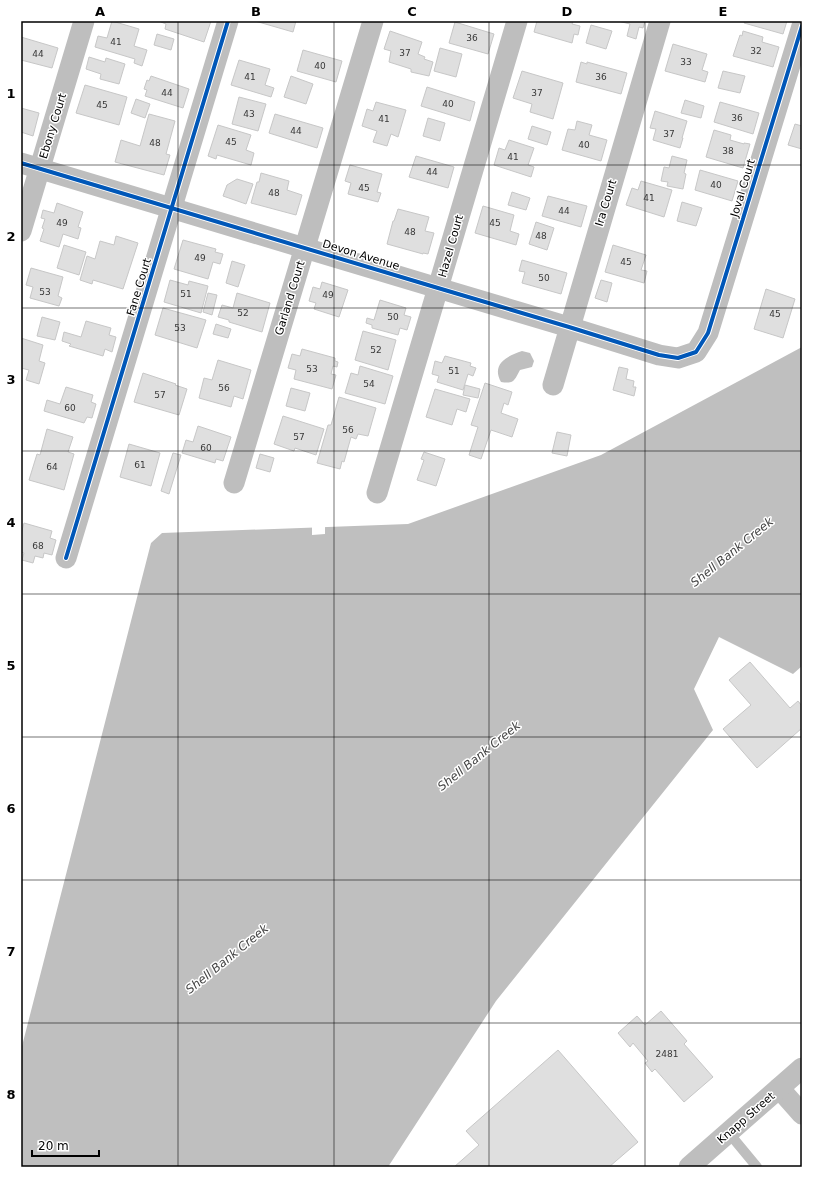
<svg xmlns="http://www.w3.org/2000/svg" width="823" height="1188" viewBox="0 0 823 1188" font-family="'DejaVu Sans',sans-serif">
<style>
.water{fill:#bfbfbf}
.pier{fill:#fff}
.building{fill:#dfdfdf;stroke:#c7c7c7}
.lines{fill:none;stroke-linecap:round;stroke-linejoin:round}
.service{stroke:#bebebe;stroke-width:10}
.minor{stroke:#bebebe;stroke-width:21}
.cycleway-casing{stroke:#fff;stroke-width:6}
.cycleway{stroke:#0057b8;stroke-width:4}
.grid{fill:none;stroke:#000;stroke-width:1;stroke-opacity:0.55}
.labels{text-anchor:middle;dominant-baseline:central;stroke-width:3;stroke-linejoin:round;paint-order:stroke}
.number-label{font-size:9px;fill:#383838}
.street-label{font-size:11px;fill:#000;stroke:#fff}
.water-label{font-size:12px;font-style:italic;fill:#444;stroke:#fff}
.neatline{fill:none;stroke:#000;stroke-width:1.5}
.grid-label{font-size:13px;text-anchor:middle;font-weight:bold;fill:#000}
</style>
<rect width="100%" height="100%" fill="#fff"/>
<!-- water -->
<g class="water">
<polygon points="802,347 802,666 793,674 719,637 694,689 713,730 496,1001 388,1167 21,1167 21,1050 151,543 162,533 408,524 601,455"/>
<path d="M522 351 530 353 534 361 532 367 520 370C514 381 514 384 501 382 491 364 507 356 522 351Z"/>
</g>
<!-- pier -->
<polygon class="pier" points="325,525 325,534 312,535 312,526"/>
<!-- building -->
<g class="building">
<polygon points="112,21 139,29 134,46 147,50 142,66 134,63 135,59 95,47 98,36 107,38"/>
<polygon points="161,21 211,21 204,42 165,29 166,24 161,22"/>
<polygon points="255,21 296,21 293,32"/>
<polygon points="537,21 573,21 572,24 580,26 578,35 574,34 572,43 534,32"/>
<polygon points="618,21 645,21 643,28 639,27 636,39 627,36 630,24"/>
<polygon points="745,21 787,21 783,34 744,23"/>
<polygon points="455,22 494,34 488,54 449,43"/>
<polygon points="591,25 612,31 606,49 586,43"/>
<polygon points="390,31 422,42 418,54 425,57 424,59 433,62 429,76 411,72 411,69 389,62 391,51 384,49"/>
<polygon points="743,31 763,37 762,42 779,47 773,67 733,56 740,35 742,36"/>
<polygon points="157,34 174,39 171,50 154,45"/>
<polygon points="21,37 58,48 52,68 21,60"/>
<polygon points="673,44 707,54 702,70 708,72 705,82 665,71"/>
<polygon points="440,48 462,54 456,77 434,71"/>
<polygon points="303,50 342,61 336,82 297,71"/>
<polygon points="89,57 105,62 106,58 125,64 119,84 100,79 101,74 86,69"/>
<polygon points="239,60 270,69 265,85 274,88 271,97 231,85"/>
<polygon points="581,62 587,64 587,62 627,73 621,94 576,82"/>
<polygon points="522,71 563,83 553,119 530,112 532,104 513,98"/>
<polygon points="723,71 745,76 740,93 718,88"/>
<polygon points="151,76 189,89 183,108 145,96 147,90 144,89 147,80 149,81"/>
<polygon points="291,76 313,84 306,104 284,97"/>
<polygon points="85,85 127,97 119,125 76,113"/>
<polygon points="427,87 475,102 470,121 421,106"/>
<polygon points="239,97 266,104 258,131 232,124"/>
<polygon points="136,99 150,104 145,118 131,113"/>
<polygon points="685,100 704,106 701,118 681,113"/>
<polygon points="376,102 406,110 398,137 391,134 387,146 373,142 377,131 362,126 367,109 373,111"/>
<polygon points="720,102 759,113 753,134 714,122"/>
<polygon points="21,108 39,113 33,136 21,132"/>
<polygon points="655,111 687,121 682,138 683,138 680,148 653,140 656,129 650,128"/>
<polygon points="149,114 175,121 166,154 170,155 164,175 115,162 121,140 140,146"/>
<polygon points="275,114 323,128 317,148 269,133"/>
<polygon points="428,118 445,123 440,141 423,136"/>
<polygon points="577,121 592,125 589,135 607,140 601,161 562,150 568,129 575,130"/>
<polygon points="795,124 802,126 802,149 788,145"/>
<polygon points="218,125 251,135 246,150 254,153 251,165 217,155 216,159 208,156"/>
<polygon points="532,126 551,132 547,145 528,139"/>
<polygon points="714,130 731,135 730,140 744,144 744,143 750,144 743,168 706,157"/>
<polygon points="509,140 534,148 528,165 534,167 531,177 494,165 499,148 505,150"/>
<polygon points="416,156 454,167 448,188 409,177"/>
<polygon points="672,156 687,160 684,173 686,174 683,189 667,186 668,182 661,181 664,167 669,168"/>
<polygon points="350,165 382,174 377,192 381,193 378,202 348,194 351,183 345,181"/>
<polygon points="700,170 738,181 732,201 695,190"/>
<polygon points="261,173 289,181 287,190 302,195 296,215 251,203 257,182 259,182"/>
<polygon points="237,179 253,184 246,204 223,196 227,185"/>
<polygon points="641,181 672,190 664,217 626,205 632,188 638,190"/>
<polygon points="512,192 530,198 526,210 508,205"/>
<polygon points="548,196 587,206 581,227 542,216"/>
<polygon points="682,202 702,208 696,226 677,221"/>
<polygon points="57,203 83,212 78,227 81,228 78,239 63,234 59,247 40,241 44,229 42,228 45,219 41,218 43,210 54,213"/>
<polygon points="483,206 514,215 510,231 519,234 516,245 475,233"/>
<polygon points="398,209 429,217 425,231 434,233 428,254 423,253 423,254 387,244 393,221 394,221"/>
<polygon points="536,222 554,228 547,250 529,244"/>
<polygon points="116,236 138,243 123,289 93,280 92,284 80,280 87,256 95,259 100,241 114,245"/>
<polygon points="183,240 216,249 215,252 223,254 220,264 213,262 208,279 174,269"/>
<polygon points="64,245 86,252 79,275 57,268"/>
<polygon points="613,245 646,255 641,270 647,271 644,283 605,272"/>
<polygon points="522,260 567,273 561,294 522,283 525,272 519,271"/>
<polygon points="232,261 245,265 238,287 226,283"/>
<polygon points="31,268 63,277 58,296 62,298 59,306 30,298 33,287 26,285"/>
<polygon points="170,280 188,285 189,281 208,286 201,313 164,302"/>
<polygon points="601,280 612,283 607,302 595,298"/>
<polygon points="322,282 348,290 339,317 314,309 316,303 309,301 313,287 320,289"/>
<polygon points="766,289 795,299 783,338 754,329"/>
<polygon points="208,293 217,295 212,315 203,312"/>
<polygon points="237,293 270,303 262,332 229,322 229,320 218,317 222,305 233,308"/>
<polygon points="380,300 406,308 404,315 411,317 407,330 400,328 398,335 372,328 372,325 366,323 367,318 374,320"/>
<polygon points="163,308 206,320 197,348 155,335"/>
<polygon points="42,317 60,322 55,340 37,336"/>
<polygon points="86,321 111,328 109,335 116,337 112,352 105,349 103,356 69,346 71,344 62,341 64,332 81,337"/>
<polygon points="216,324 231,329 228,338 213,334"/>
<polygon points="363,331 396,340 388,370 355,360"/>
<polygon points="21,338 43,345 39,361 45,363 39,384 26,380 29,370 21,368"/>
<polygon points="302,349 335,358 335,361 338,362 337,367 333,366 331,374 336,375 332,389 294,379 296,370 288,368 292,354 300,356"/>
<polygon points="445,356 471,363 470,366 476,368 473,376 468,374 463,390 437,382 439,376 432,374 435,361 442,363"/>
<polygon points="218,360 251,370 243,399 234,396 231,407 199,398 204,378 212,380"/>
<polygon points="360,366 393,376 385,404 345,393 351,373 358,375"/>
<polygon points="619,367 628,369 626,379 634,381 633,387 636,387 634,396 613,390"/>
<polygon points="143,373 176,384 175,385 187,389 179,415 134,402"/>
<polygon points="485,383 512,392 508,405 504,403 501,413 518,419 512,437 491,430 481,459 469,455 478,427 471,425"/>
<polygon points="465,385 480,389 478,398 463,395"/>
<polygon points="66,387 93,395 91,402 96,404 92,418 87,417 84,423 44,411 47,400 60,404"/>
<polygon points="291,388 310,393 305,411 286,406"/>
<polygon points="435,389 470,399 466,412 457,409 452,425 426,417"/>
<polygon points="339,397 376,408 368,436 358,434 356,439 351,437 344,462 342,461 340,469 317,463 328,425 331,425"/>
<polygon points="283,416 324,429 316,455 295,448 294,451 274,444"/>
<polygon points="198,426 231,437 223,461 216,459 215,463 182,453 186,440 193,442"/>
<polygon points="47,429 73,437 68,452 74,454 64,490 29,480 37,454 40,455"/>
<polygon points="557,432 571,435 567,456 552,453"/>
<polygon points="129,444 160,453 151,486 120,477"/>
<polygon points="424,452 445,459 436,486 417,480 424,460 421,459"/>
<polygon points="173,453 181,455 169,494 161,491"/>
<polygon points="260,454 274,458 270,472 256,468"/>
<polygon points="24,523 52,531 50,538 56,540 52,555 44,553 43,558 35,556 33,563 22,560 24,553 21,552 21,534"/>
<polygon points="750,662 790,708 798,701 802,706 802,728 757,768 723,729 751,705 729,680"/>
<polygon points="661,1011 687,1041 684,1044 713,1077 684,1102 655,1069 652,1072 645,1063 648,1061 633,1043 630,1047 618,1033 637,1016 645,1025"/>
<polygon points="558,1050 638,1142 609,1167 454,1167 479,1145 466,1131"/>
</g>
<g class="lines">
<!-- service -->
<polyline class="service" points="728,1132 757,1167"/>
<!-- minor -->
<g class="minor">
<polyline points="21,163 438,288 569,327 659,355 678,358 696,352 708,333 802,26"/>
<polyline points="21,231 84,21"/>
<polyline points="553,385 660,21"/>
<polyline points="234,483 373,21"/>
<polyline points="377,493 438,288 517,21"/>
<polyline points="66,558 228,21"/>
<polyline points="779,1088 802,1114"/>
<polyline points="689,1167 802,1068"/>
</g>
<!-- cycleway casing -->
<g class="cycleway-casing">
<g id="cycleway">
<polyline points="21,163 438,288 569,327 659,355 678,358 696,352 708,333 802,26"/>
<polyline points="66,558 228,21"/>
</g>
</g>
<!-- cycleway -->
<use href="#cycleway" class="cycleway"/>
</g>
<!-- grid -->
<path class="grid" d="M178 21V1167M334 21V1167M489 21V1167M645 21V1167M21 165H802M21 308H802M21 451H802M21 594H802M21 737H802M21 880H802M21 1023H802"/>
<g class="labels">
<!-- number labels -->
<g class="number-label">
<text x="472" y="38">36</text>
<text x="116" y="42">41</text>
<text x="756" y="51">32</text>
<text x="405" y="53">37</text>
<text x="38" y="54">44</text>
<text x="686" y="62">33</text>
<text x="320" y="66">40</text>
<text x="250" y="77">41</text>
<text x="601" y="77">36</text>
<text x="167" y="93">44</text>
<text x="537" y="93">37</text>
<text x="448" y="104">40</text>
<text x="102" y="105">45</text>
<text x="249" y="114">43</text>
<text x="737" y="118">36</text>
<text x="384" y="119">41</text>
<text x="296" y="131">44</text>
<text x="669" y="134">37</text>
<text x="231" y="142">45</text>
<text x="155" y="143">48</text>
<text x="584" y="145">40</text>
<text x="728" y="151">38</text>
<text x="513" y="157">41</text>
<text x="432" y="172">44</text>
<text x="716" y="185">40</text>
<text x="364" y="188">45</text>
<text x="274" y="193">48</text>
<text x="649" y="198">41</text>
<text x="564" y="211">44</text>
<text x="62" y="223">49</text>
<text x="495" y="223">45</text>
<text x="410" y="232">48</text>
<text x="541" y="236">48</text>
<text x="200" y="258">49</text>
<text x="626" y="262">45</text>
<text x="544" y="278">50</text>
<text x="45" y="292">53</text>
<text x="186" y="294">51</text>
<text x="328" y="295">49</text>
<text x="243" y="313">52</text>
<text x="775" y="314">45</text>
<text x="393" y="317">50</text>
<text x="180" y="328">53</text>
<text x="376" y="350">52</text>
<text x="312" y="369">53</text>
<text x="454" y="371">51</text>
<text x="369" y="384">54</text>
<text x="224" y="388">56</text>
<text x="160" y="395">57</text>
<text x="70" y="408">60</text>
<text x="348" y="430">56</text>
<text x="299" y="437">57</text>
<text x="206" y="448">60</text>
<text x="140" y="465">61</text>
<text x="52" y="467">64</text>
<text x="38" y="546">68</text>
<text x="667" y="1054">2481</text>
</g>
<!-- street labels -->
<g class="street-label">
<text transform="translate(53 126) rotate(-73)">Ebony Court</text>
<text transform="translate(743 188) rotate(-73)">Joval Court</text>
<text transform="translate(606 203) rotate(-73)">Ira Court</text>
<text transform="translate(451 246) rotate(-74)">Hazel Court</text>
<text transform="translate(361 255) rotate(17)">Devon Avenue</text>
<text transform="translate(139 287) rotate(-73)">Fane Court</text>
<text transform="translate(290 298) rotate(-73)">Garland Court</text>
<text transform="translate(746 1118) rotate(-41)">Knapp Street</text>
</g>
<!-- water labels -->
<g class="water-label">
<text transform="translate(732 552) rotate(-39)">Shell Bank Creek</text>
<text transform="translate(479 756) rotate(-39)">Shell Bank Creek</text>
<text transform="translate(227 959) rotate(-39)">Shell Bank Creek</text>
</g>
</g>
<!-- border -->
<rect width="823" height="1188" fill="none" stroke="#ffffff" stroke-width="44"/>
<!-- scale -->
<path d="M32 1150v6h67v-6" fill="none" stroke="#000000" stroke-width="2"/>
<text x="38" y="1150" font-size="12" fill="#000000" stroke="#ffffff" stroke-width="3" paint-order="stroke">20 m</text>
<rect x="22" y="22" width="779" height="1144" class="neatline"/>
<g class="grid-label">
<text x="100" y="16">A</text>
<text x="256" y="16">B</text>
<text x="412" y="16">C</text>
<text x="567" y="16">D</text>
<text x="723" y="16">E</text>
<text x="11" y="98">1</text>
<text x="11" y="241">2</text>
<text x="11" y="384">3</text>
<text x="11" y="527">4</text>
<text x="11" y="670">5</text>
<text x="11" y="813">6</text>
<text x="11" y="956">7</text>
<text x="11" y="1099">8</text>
</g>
</svg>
